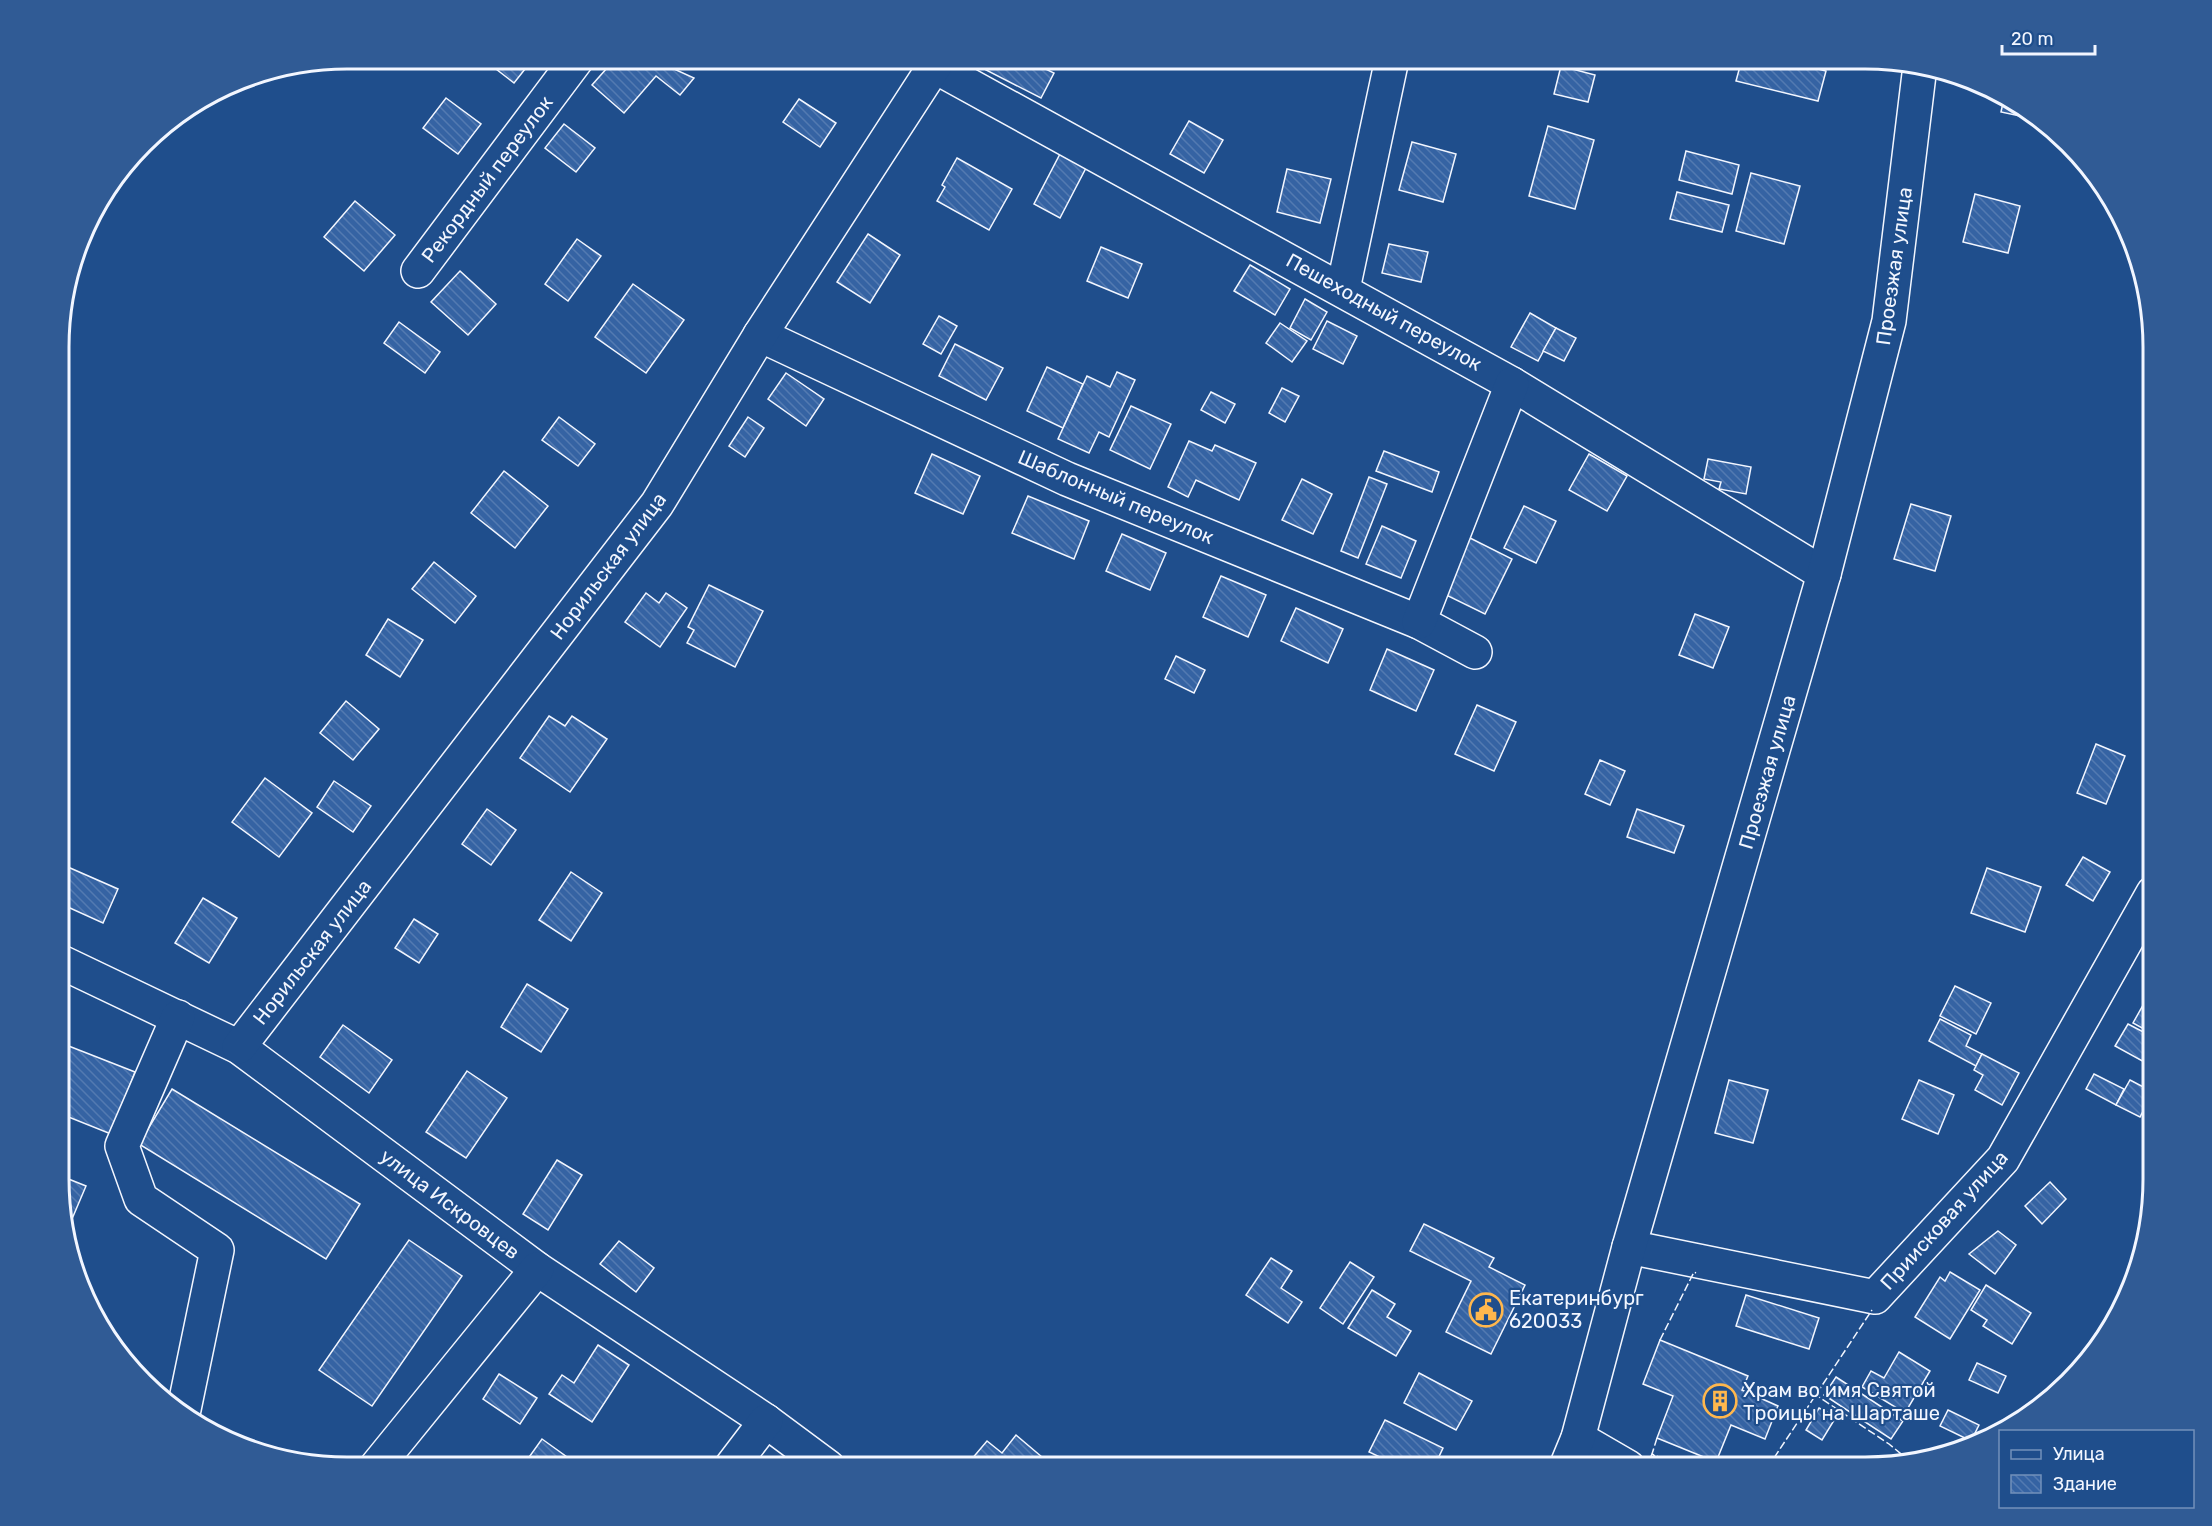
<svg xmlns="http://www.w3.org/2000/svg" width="2212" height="1526" viewBox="0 0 2212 1526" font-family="Rubik,sans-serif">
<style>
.building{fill:url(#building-back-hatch);stroke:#f2f6ff;stroke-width:1.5}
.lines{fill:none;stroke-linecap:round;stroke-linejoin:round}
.minor-casing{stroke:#f2f6ff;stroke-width:36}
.major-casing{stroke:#f2f6ff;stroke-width:36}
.minor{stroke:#1f4e8c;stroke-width:33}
.major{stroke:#1f4e8c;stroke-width:33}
.fence{stroke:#f2f6ff;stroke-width:1.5;stroke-dasharray:8 3;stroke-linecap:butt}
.labels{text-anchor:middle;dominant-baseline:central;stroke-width:4.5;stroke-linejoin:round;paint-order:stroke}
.street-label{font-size:20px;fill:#f2f6ff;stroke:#1f4e8c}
.poi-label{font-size:20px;fill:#f2f6ff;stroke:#1f4e8c;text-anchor:start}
.rim{fill:none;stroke:#f2f6ff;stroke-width:3}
</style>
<defs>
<pattern id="building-back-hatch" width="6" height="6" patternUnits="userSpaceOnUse" patternTransform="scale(1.5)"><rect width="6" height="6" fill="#3563a3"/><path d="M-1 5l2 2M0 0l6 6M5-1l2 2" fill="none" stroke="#537ab1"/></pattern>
</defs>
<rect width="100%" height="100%" fill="#1f4e8c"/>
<!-- building -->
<g class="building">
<polygon points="483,59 533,59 514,83"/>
<polygon points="615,59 652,59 694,78 680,95 656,76 624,113 592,85"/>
<polygon points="992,59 1025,59 1054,73 1041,98 986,70"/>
<polygon points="1742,59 1799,59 1798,64 1826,71 1818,101 1736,81"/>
<polygon points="1561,66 1595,75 1588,102 1554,94"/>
<polygon points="446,98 481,124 458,154 423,128"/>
<polygon points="2004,98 2041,118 2043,121 2001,112"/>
<polygon points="799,99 836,123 820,147 783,122"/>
<polygon points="1189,121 1223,140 1204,173 1170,154"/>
<polygon points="564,124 595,148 576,172 545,148"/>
<polygon points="1548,126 1594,140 1575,209 1529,196"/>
<polygon points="1412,142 1456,154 1443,202 1399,190"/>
<polygon points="1686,151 1739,165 1732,194 1679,180"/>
<polygon points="1061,152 1087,166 1060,218 1034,204"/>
<polygon points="957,158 1012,189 989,230 937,201 945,187 942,185"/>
<polygon points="1287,169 1331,179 1320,223 1277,212"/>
<polygon points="1751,173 1800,186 1784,244 1736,231"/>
<polygon points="1677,192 1729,205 1722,232 1670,219"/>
<polygon points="1975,194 2020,206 2008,253 1963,242"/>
<polygon points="355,201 395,235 364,271 324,237"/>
<polygon points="868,234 900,255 870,303 837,282"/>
<polygon points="577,239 601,256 568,301 545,284"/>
<polygon points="1389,244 1428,252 1421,282 1382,273"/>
<polygon points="1101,247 1142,264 1128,298 1087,281"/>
<polygon points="1250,265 1290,289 1275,315 1234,291"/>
<polygon points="460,271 496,304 468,335 431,302"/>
<polygon points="633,284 684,320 646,373 595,337"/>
<polygon points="1305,299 1327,312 1311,340 1290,328"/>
<polygon points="1530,313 1556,328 1538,361 1511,347"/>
<polygon points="939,316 957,326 941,354 923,344"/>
<polygon points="1327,321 1357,336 1343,364 1313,349"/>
<polygon points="399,322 440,352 425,373 384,343"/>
<polygon points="1280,323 1307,341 1292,362 1266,343"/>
<polygon points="1556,328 1576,338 1564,361 1543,351"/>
<polygon points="955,344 1003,368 986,400 939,376"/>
<polygon points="1047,367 1083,384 1063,428 1027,411"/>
<polygon points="1117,372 1135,380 1109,437 1099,432 1089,453 1058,439 1087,376 1110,387"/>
<polygon points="786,373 824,399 806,426 768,399"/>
<polygon points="1282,388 1299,396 1285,422 1269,413"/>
<polygon points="1211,392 1235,404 1225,423 1201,410"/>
<polygon points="1131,406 1171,424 1150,469 1110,450"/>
<polygon points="559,417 595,444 578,466 542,440"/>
<polygon points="748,417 764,428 745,457 729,446"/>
<polygon points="1189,441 1212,451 1215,445 1256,463 1239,500 1196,480 1188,497 1168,487"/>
<polygon points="1384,451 1439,472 1432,492 1376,471"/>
<polygon points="932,454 980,476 963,514 915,493"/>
<polygon points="1589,454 1627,476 1607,511 1569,490"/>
<polygon points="1708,459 1751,467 1746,494 1719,489 1721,482 1704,479"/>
<polygon points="504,471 548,506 515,548 471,513"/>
<polygon points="1369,477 1387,484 1358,558 1341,551"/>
<polygon points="1302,479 1332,494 1313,534 1282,520"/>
<polygon points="1028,496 1089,521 1074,559 1012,533"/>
<polygon points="1911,504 1951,516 1935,571 1894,559"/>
<polygon points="1524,506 1556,521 1536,563 1504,548"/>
<polygon points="1382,526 1416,541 1401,578 1366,564"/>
<polygon points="1122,534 1166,553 1150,590 1106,571"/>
<polygon points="1470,538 1512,559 1485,614 1442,593"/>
<polygon points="434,562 476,596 455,623 412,589"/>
<polygon points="1221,576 1266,595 1248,637 1203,617"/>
<polygon points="709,585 763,611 735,667 687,643 694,630 688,627"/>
<polygon points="646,593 659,603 666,593 687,608 660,647 625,622"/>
<polygon points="1296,608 1343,629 1328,663 1281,641"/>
<polygon points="1695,614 1729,627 1713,668 1679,655"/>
<polygon points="388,619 423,640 400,677 366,655"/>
<polygon points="1387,649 1434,670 1416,711 1370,690"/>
<polygon points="1176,656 1205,670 1194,693 1165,679"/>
<polygon points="346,701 379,729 353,760 320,733"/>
<polygon points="1477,705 1516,722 1494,771 1455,754"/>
<polygon points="549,716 565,726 572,716 607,739 570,792 520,758"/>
<polygon points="2096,744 2125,756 2106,804 2077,793"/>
<polygon points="1600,760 1625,771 1610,805 1585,794"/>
<polygon points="265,778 312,813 279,857 232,822"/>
<polygon points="334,781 371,806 353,832 317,807"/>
<polygon points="487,809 516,830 491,865 462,844"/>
<polygon points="1637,809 1684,826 1674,853 1627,837"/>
<polygon points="2083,857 2110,872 2093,901 2066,885"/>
<polygon points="61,864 118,889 103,923 61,904"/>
<polygon points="1987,868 2041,887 2025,932 1971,913"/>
<polygon points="571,872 602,893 571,941 539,920"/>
<polygon points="203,898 237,918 209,963 175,943"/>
<polygon points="414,919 438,934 419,963 395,948"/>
<polygon points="527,984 568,1009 541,1052 501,1027"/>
<polygon points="1955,986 1991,1003 1976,1034 1940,1016"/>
<polygon points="2147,998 2153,1001 2153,1034 2133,1023"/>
<polygon points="1940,1019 1971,1035 1966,1046 1982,1054 1976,1066 1929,1041"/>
<polygon points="2128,1024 2153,1037 2153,1051 2146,1063 2115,1046"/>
<polygon points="343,1025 392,1060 369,1093 320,1057"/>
<polygon points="61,1043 135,1072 111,1134 61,1114"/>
<polygon points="1982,1054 2019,1073 2002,1105 1975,1090 1983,1075 1974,1070"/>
<polygon points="467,1071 507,1098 466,1158 426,1132"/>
<polygon points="2094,1074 2124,1089 2116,1105 2086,1089"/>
<polygon points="1729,1080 1768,1090 1753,1143 1715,1133"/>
<polygon points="1919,1080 1954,1095 1938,1134 1902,1119"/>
<polygon points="2130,1080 2153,1092 2140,1117 2116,1105"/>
<polygon points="172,1089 360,1204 326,1259 139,1144"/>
<polygon points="557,1160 582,1175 548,1230 523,1214"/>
<polygon points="61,1176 86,1186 66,1233 61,1217"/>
<polygon points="2050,1182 2066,1199 2042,1224 2025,1206"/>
<polygon points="1424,1224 1494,1258 1489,1267 1525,1285 1491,1354 1446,1332 1471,1281 1410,1251"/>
<polygon points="1998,1231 2016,1245 1995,1274 1969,1254"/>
<polygon points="409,1240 462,1276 372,1406 319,1370"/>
<polygon points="619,1241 654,1268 636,1292 600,1264"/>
<polygon points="1271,1258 1292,1271 1281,1288 1302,1302 1288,1323 1246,1295"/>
<polygon points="1350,1262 1374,1277 1343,1324 1320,1308"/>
<polygon points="1950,1272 1980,1290 1950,1339 1915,1317 1940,1277 1945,1281"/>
<polygon points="1986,1285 2031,1313 2012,1344 1983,1326 1987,1320 1971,1310"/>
<polygon points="1372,1290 1395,1304 1387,1317 1411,1331 1396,1356 1348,1328"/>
<polygon points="1746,1295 1819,1318 1809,1349 1736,1326"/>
<polygon points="1660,1340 1748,1376 1742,1390 1778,1406 1765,1439 1731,1425 1716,1462 1657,1438 1673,1396 1643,1384"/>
<polygon points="598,1345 629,1365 592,1422 549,1394 562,1375 574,1383"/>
<polygon points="1899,1352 1930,1371 1905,1413 1862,1387 1871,1371 1884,1378"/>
<polygon points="1977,1363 2006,1376 1998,1393 1969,1380"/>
<polygon points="1419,1373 1472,1401 1456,1430 1404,1403"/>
<polygon points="499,1374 537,1398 520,1424 483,1399"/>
<polygon points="1836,1377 1903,1421 1891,1439 1824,1395"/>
<polygon points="1819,1408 1836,1417 1822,1440 1806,1430"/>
<polygon points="1948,1410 1979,1425 1971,1441 1940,1426"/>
<polygon points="1385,1420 1443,1448 1434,1467 1401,1467 1369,1452"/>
<polygon points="1016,1435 1042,1457 1034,1467 965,1467 987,1441 1002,1453"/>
<polygon points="542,1439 581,1467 522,1467"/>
</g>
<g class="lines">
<!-- minor casing -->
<g class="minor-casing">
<g id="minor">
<polyline points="934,66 1512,384 1824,574"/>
<polyline points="418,271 577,59"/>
<polyline points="1343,289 1392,59"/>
<polyline points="760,335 1067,479 1419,622 1475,652"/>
<polyline points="1419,622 1512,384"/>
<polyline points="61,962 239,1047 537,1269 766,1421 828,1467"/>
<polyline points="178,1017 122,1146 141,1199 217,1250 183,1414"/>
<polyline points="239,1047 657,504 760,335 939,59"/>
<polyline points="1629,1247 1875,1297 2003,1159 2153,893"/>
<polyline points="1578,1438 1628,1467"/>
<polyline points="376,1467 537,1269"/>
<polyline points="731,1467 766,1421"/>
</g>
</g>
<!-- major casing -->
<g class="major-casing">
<polyline id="major" points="1566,1467 1578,1438 1629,1247 1824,574 1889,321 1920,66"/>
</g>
<!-- minor -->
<use href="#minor" class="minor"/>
<!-- major -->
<use href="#major" class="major"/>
<!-- fence -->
<g class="fence">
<polyline points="1660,1340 1694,1272 1696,1273"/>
<polyline points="1815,1398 1816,1395 1889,1444 1906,1458"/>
<polyline points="1657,1438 1652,1454 1679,1467"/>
<polyline points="1646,1467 1652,1454 1655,1456"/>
<polyline points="1731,1467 1742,1458 1759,1467"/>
<polyline points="1768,1467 1872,1310"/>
</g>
</g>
<!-- icons -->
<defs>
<g id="civic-ring" transform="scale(1.725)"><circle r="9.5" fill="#1f4e8c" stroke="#ffb74d" stroke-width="1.5"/><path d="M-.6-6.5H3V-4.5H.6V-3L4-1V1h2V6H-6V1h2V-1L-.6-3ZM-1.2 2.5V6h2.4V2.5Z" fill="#ffb74d"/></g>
<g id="building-ring" transform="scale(1.725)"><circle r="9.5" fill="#1f4e8c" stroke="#ffb74d" stroke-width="1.5"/><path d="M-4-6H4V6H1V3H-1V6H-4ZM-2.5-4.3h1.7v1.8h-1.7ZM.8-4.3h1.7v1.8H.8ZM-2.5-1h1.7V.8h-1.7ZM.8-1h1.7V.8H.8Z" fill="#ffb74d"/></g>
</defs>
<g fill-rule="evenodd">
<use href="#civic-ring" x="1486" y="1310"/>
<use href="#building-ring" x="1720" y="1401"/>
</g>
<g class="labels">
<!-- street labels -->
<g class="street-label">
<text transform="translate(487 179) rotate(-53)">Рекордный переулок</text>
<text transform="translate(1894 266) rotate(-82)">Проезжая улица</text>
<text transform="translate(1384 312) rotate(29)">Пешеходный переулок</text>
<text transform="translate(1116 497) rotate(23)">Шаблонный переулок</text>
<text transform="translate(608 566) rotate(-53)">Норильская улица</text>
<text transform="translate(1767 772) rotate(-74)">Проезжая улица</text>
<text transform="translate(312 952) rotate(-52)">Норильская улица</text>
<text transform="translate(450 1204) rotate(37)">улица Искровцев</text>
<text transform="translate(1944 1220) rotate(-48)">Приисковая улица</text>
</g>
<!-- poi labels -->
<g class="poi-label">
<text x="1509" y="1298">Екатеринбург<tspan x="1509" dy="23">620033</tspan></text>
<text x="1743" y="1390">Храм во имя Святой<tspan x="1743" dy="23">Троицы на Шарташе</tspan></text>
</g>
</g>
<!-- crop -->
<path d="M0 0H2212V1526H0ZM347 69H1865A278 278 0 0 1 2143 347V1179A278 278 0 0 1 1865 1457H347A278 278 0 0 1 69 1179V347A278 278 0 0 1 347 69Z" fill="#305b95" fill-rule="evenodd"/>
<path class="rim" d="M347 69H1865A278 278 0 0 1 2143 347V1179A278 278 0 0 1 1865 1457H347A278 278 0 0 1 69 1179V347A278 278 0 0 1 347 69Z"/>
<!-- legend -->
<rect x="1999" y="1430" width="195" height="78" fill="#1f4e8c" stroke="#7391ba" stroke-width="1.5"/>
<rect x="2011" y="1450" width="30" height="9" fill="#1f4e8c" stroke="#7391ba" stroke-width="1.5"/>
<text x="2053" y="1460" font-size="18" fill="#f2f6ff">Улица</text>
<rect x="2011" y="1475" width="30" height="18" fill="url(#building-back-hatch)" stroke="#7391ba" stroke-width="1.5"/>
<text x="2053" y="1490" font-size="18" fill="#f2f6ff">Здание</text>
<!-- scale -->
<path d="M2002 45v9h93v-9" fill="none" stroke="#f2f6ff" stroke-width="3"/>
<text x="2011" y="45" font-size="18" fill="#f2f6ff" stroke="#1f4e8c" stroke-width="4.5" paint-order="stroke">20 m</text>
</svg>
